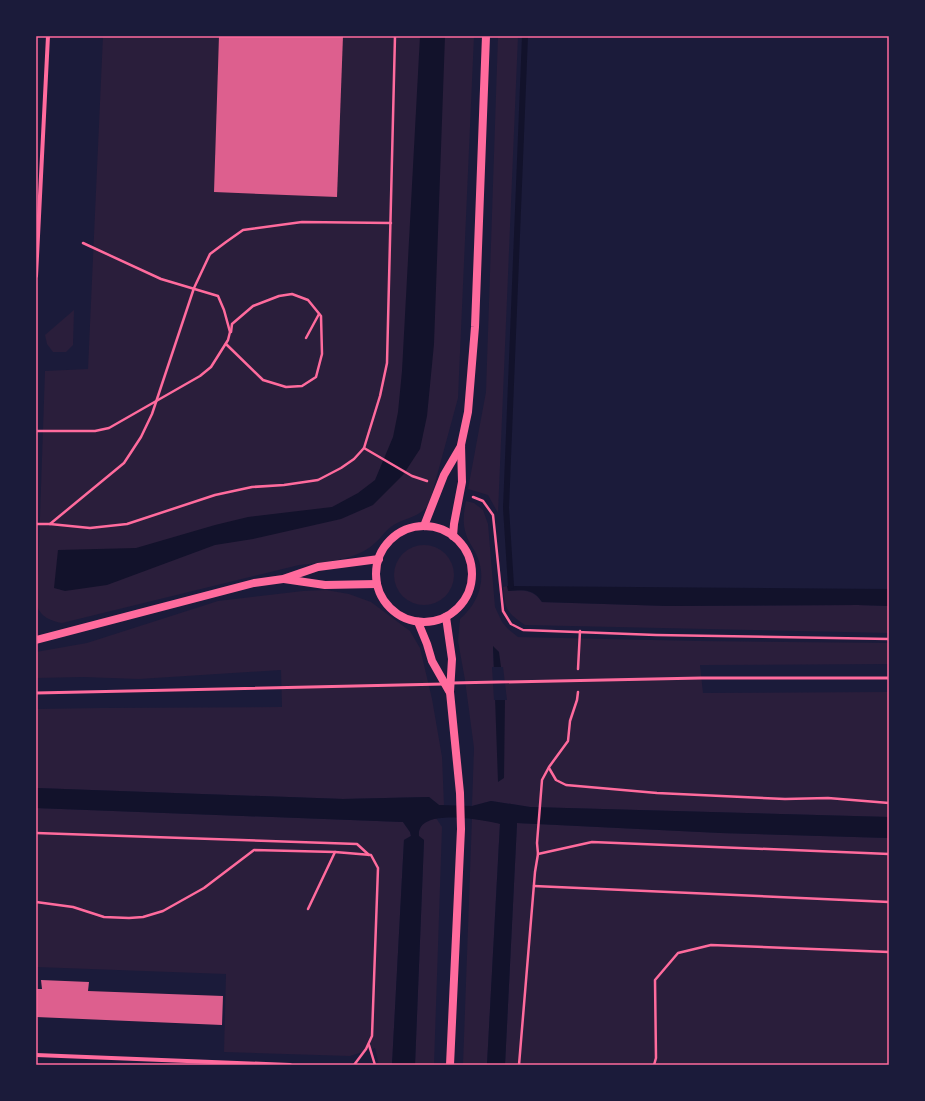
<svg xmlns="http://www.w3.org/2000/svg" width="925" height="1101" viewBox="0 0 925 1101" font-family="'IBM Plex Sans',sans-serif">
<style>
.green{fill:#2a1e3b;fill-rule:evenodd}
.water{fill:#12122b}
.pier{fill:#1b1b3a}
.lines{fill:none;stroke-linecap:round;stroke-linejoin:round}
.stream{stroke:#12122b;stroke-width:6}
.building{fill:#dd5f8e}
.path{stroke:#ff6b9d;stroke-width:2.5}
.service{stroke:#ff6b9d;stroke-width:3}
.minor{stroke:#ff6b9d;stroke-width:4}
.secondary{stroke:#ff6b9d;stroke-width:8}
.neatline{fill:none;stroke:#ff6b9d;stroke-width:1.5}
</style>
<rect width="100%" height="100%" fill="#1b1b3a"/>
<!-- green -->
<g class="green">
<path d="M103 36H474L458 398 429 505C416 519 406 517 392 526 385 531 381 538 375 543 356 561 324 562 299 565L62 623C51 621 40 617 37 605L45 371 88 369Z"/>
<polygon points="498,36 518,36 498,513 488,495 468,489 486,392"/>
<polygon points="74,310 73,345 66,352 53,352 47,344 45,335"/>
<path d="M466 501 474 503 483 510 488 524 495 607 502 622 508 629 518 637 698 641 889 643V664L700 665 703 693 889 692V817L530 807 491 801 472 806 474 748 465 680 458 641 460 619C479 603 487 579 477 556 474 548 468 542 466 534 462 522 464 512 466 501ZM493 647 499 652 495 697Z"/>
<circle cx="424" cy="575" r="30"/>
<path d="M507 586 509 591C523 590 533 589 542 602L668 606 858 605 889 606V633L525 625C506 612 505 609 503 587Z"/>
<polygon points="326,590 349,594 371,602 410,631 420,648 432,699 442,757 444,805 439,805 429,797 343,799 36,788 36,709 102,708 282,707 281,670 139,679 83,677 36,678 36,652 87,643 218,601 303,591"/>
<polygon points="36,808 403,822 410,832 411,836 404,840 392,1065 379,1065 375,1048 350,1056 224,1052 226,974 36,967"/>
<polygon points="436,818 442,827 434,1065 415,1065 424,840 418,836 418,832 423,823"/>
<polygon points="472,818 500,823 487,1065 463,1065"/>
<polygon points="517,823 721,833 889,838 889,1065 505,1065"/>
</g>
<!-- water -->
<g class="water">
<polygon points="420,36 445,36 434,344 427,416 420,449 403,475 373,505 341,519 253,539 215,545 107,585 65,591 54,588 58,550 136,548 215,525 248,517 332,507 358,493 375,480 393,437 398,412 402,371"/>
<path d="M507 586 889 589V606L858 605 668 606 542 602C533 588 523 590 508 591Z"/>
<polygon points="493,646 499,652 505,697 504,778 498,782 495,697"/>
<path d="M36 788 343 799 429 797 439 805 472 806 491 801 530 807 889 817V838L721 833 517 823 505 1065H487L500 824C483 820 416 807 419 836L424 840 415 1065H392L404 840 411 836 410 832 403 822 36 808Z"/>
</g>
<!-- pier -->
<polygon class="pier" points="492,667 503,667 507,700 494,700"/>
<g class="lines">
<!-- stream -->
<polyline class="stream" points="511,586 506,508 525,36"/>
</g>
<!-- building -->
<g class="building">
<polygon points="219,36 343,36 337,197 214,192"/>
<polygon points="41,980 89,982 88,991 223,996 222,1025 36,1017 36,989 42,989"/>
</g>
<g class="lines">
<!-- path -->
<g class="path">
<polyline points="306,338 319,314"/>
<polyline points="226,344 263,380 286,387 302,386 316,377 322,354 321,316 308,300 292,294 279,296 253,306 232,324 231,332"/>
<polyline points="36,431 95,431 109,428 200,376 211,367 228,340 230,332 224,310 218,296 161,279 83,243"/>
<polyline points="364,448 412,476 427,481"/>
<polyline points="473,497 483,501 493,515 503,611 511,624 523,630 656,635 889,639"/>
<polyline points="36,524 50,524 90,528 127,524 215,495 252,487 284,485 318,480 341,468 354,459 364,448 380,396 387,363 395,36"/>
<polyline points="50,524 124,463 141,437 152,414 194,288 210,254 226,242 243,230 302,222 391,223"/>
<polyline points="578,669 580,631"/>
<polyline points="549,768 556,780 566,785 657,793 785,799 828,798 889,803"/>
<polyline points="36,833 357,844 369,855"/>
<polyline points="538,854 592,842 889,854"/>
<polyline points="534,886 889,902"/>
<polyline points="36,902 73,907 104,917 129,918 143,917 163,911 204,888 254,850 335,852 371,855 378,868 372,1036 366,1049 354,1065"/>
<polyline points="308,909 335,852"/>
<polyline points="369,1045 375,1065"/>
<polyline points="519,1065 535,872 538,854 537,843 542,780 549,767 568,741 570,721 577,700 578,692"/>
<polyline points="654,1065 656,1058 655,980 678,953 711,945 889,952"/>
</g>
<!-- service -->
<g class="service">
<polyline points="452,683 701,678 889,678"/>
<polyline points="36,693 444,684"/>
</g>
<!-- minor -->
<g class="minor">
<polyline points="36,276 48,36"/>
<polyline points="36,1055 290,1065"/>
</g>
<!-- secondary -->
<g class="secondary">
<polyline points="424,526 444,475 461,446"/>
<circle cx="424" cy="574" r="48"/>
<polyline points="453,536 454,524 462,482 461,445 468,412 475,327 486,36"/>
<polyline points="284,579 325,585 377,584"/>
<polyline points="446,617 452,659 450,692 460,793 461,829 450,1065"/>
<polyline points="418,622 427,644 432,661 449,691"/>
<polyline points="36,640 254,583 283,579 318,567 379,559"/>
</g>
</g>
<!-- border -->
<rect width="925" height="1101" fill="none" stroke="#1b1b3a" stroke-width="74"/>
<rect x="37" y="37" width="851" height="1027" class="neatline"/>
</svg>
